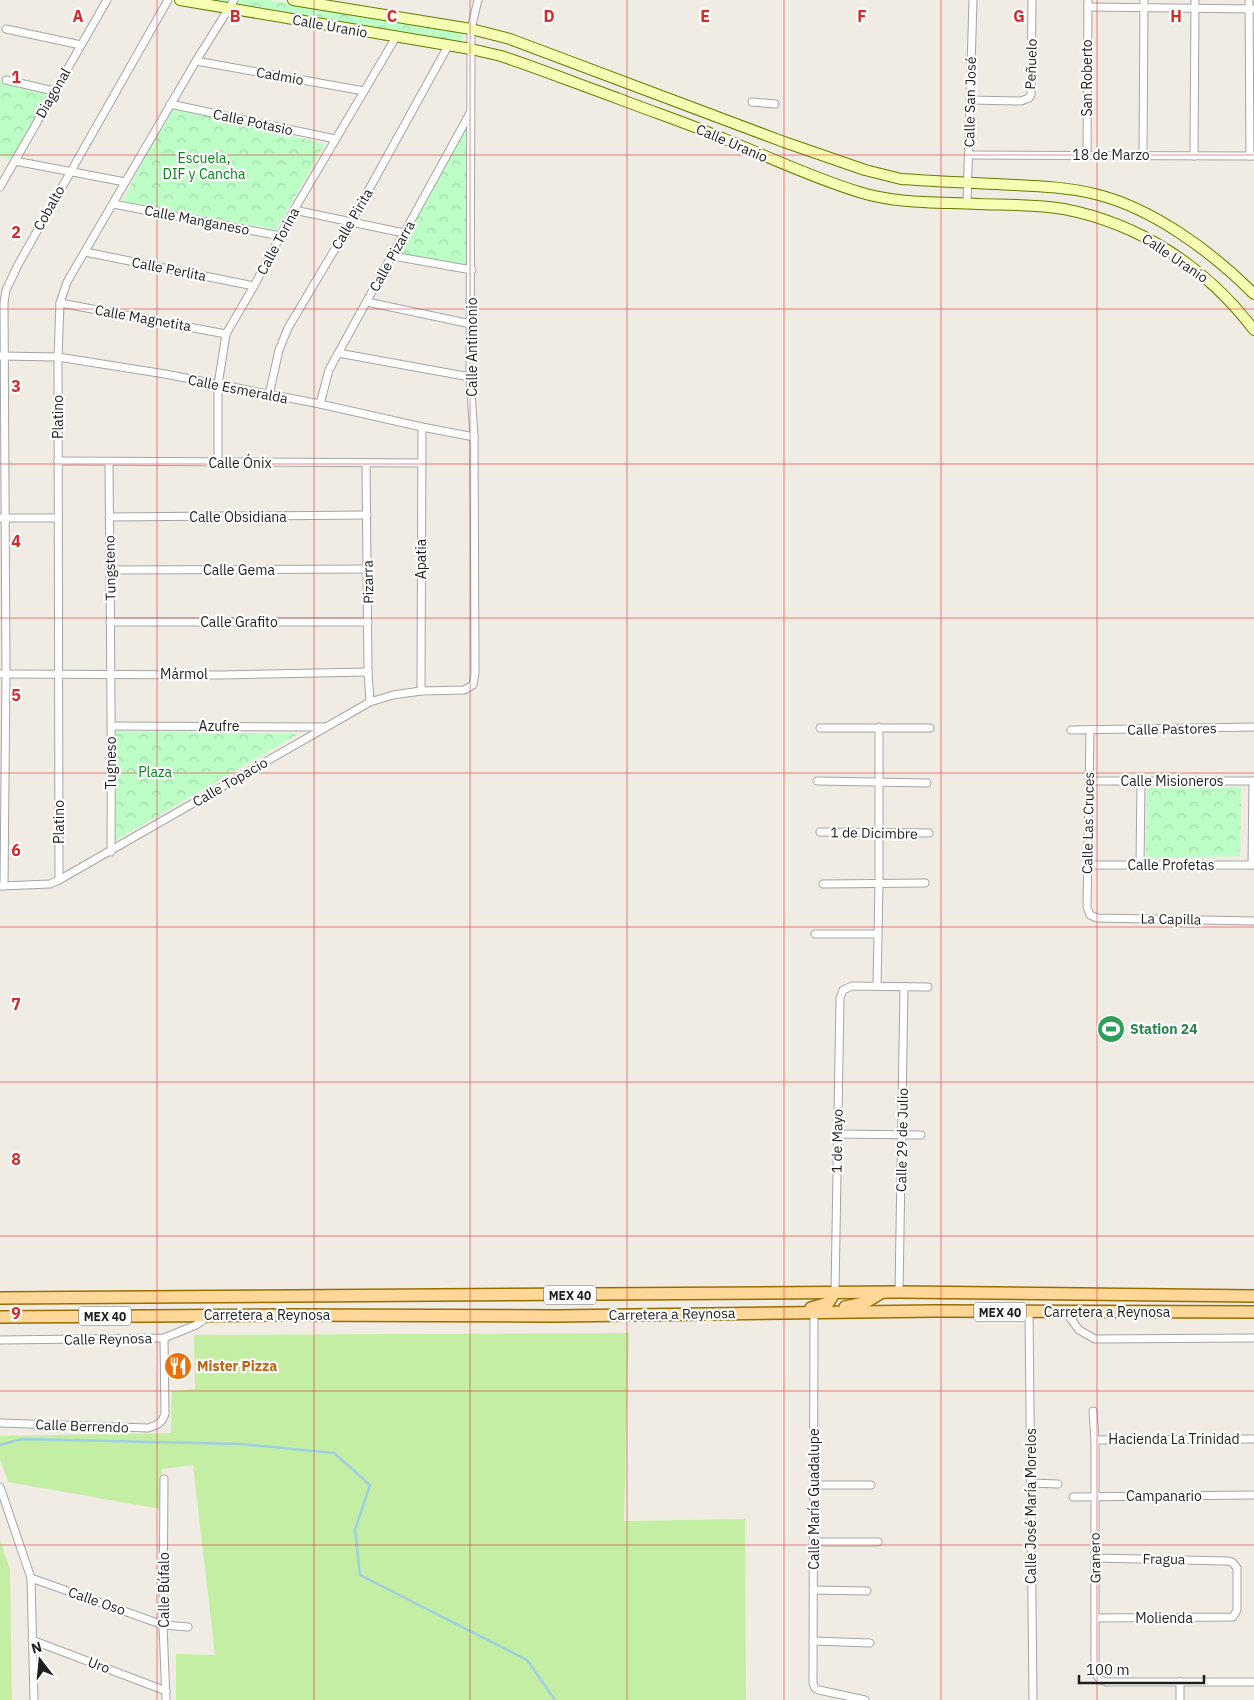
<svg xmlns="http://www.w3.org/2000/svg" width="1254" height="1700" viewBox="0 0 1254 1700" font-family="'IBM Plex Sans',sans-serif">
<style>
.grass{fill:#c5eea5}
.park{fill:url(#park-crowns)}
.lines{fill:none;stroke-linecap:round;stroke-linejoin:round}
.stream{stroke:#a0cfe1;stroke-width:2.5}
.street-casing{stroke:#a5a5a5;stroke-width:9}
.secondary-casing{stroke:#667a00;stroke-width:12}
.primary-casing{stroke:#986e00;stroke-width:14}
.street{stroke:#fff;stroke-width:7}
.secondary{stroke:#f6feb3;stroke-width:10}
.primary{stroke:#ffd899;stroke-width:11}
.grid{fill:none;stroke:#d62828;stroke-width:1;stroke-opacity:0.55}
.labels{text-anchor:middle;dominant-baseline:central;stroke-width:4.5;stroke-linejoin:round;paint-order:stroke}
.shield{fill:#fff;stroke:#626262;stroke-width:1}
.shield-label{font-size:12px;font-weight:bold;fill:#1e1e1e}
.street-label{font-size:14px;fill:#1e1e1e;stroke:#fff}
.park-label{font-size:14px;fill:#048515;stroke:#fff}
.leisure-label{font-size:14px;font-weight:bold;fill:#27864d;stroke:#fff;text-anchor:start}
.food-label{font-size:14px;font-weight:bold;fill:#c56008;stroke:#fff;text-anchor:start}
.grid-label{font-size:16px;text-anchor:middle;font-weight:bold;fill:#d62828;stroke:#fff;stroke-width:4.5;stroke-linejoin:round;paint-order:stroke}
</style>
<defs>
<pattern id="park-crowns" width="20" height="18" patternUnits="userSpaceOnUse" patternTransform="scale(1.25)"><rect width="20" height="18" fill="#bdfdc6"/><path d="M2 6a3 3 0 1 1 6 0M12 15a3 3 0 1 1 6 0" fill="none" stroke="#a2d8aa"/></pattern>
</defs>
<rect width="100%" height="100%" fill="#f0ece3"/>
<!-- grass -->
<g class="grass">
<polygon points="629,1333 624,1521 745,1519 746,1700 176,1700 176,1654 215,1655 193,1465 162,1469 161,1509 8,1482 0,1459 0,1436 171,1433 172,1391 195,1389 194,1335"/>
<polygon points="0,1540 10,1569 12,1700 0,1700"/>
</g>
<!-- park -->
<g class="park">
<polygon points="216,0 269,0 463,32 462,42"/>
<polygon points="0,80 54,91 15,161 0,156"/>
<polygon points="170,106 325,144 276,230 123,201"/>
<polygon points="472,110 472,270 393,256"/>
<polygon points="115,731 298,734 116,840"/>
<polygon points="1147,787 1241,787 1240,856 1146,858"/>
</g>
<g class="lines">
<!-- stream -->
<polyline class="stream" points="0,1445 22,1439 240,1444 334,1453 370,1485 355,1530 360,1575 527,1660 555,1700"/>
<!-- street casing -->
<g class="street-casing">
<g id="street">
<polyline points="1249,0 1250,156"/>
<polyline points="1088,7 1254,9"/>
<polyline points="6,29 81,45"/>
<polyline points="196,61 364,91"/>
<polyline points="6,80 54,91"/>
<polyline points="970,100 1021,101 1029,98 1031,95 1032,0"/>
<polyline points="752,102 775,104"/>
<polyline points="170,104 335,139"/>
<polyline points="969,155 1254,156"/>
<polyline points="1087,155 1088,0"/>
<polyline points="1143,156 1144,0"/>
<polyline points="1194,156 1195,0"/>
<polyline points="15,161 125,182"/>
<polyline points="0,187 107,0"/>
<polyline points="967,203 973,0"/>
<polyline points="113,204 280,236"/>
<polyline points="294,210 404,233"/>
<polyline points="85,252 254,286"/>
<polyline points="393,256 472,270"/>
<polyline points="367,302 471,324"/>
<polyline points="60,303 226,334"/>
<polyline points="338,353 470,377"/>
<polyline points="0,356 58,357 165,374 320,404 422,427 474,437"/>
<polyline points="269,395 279,350 288,328 351,222 448,46"/>
<polyline points="320,404 329,370 470,113"/>
<polyline points="58,461 421,463"/>
<path d="M109 463C110 593 112 722 111 852"/>
<polyline points="218,463 218,385 226,334 254,286 294,210 396,37"/>
<polyline points="366,463 368,672 370,702"/>
<polyline points="109,517 367,515"/>
<polyline points="1,518 58,518"/>
<polyline points="111,570 368,569"/>
<polyline points="110,622 368,622"/>
<polyline points="0,674 221,675 368,672"/>
<polyline points="421,691 422,427"/>
<polyline points="112,726 325,727"/>
<polyline points="820,728 930,728"/>
<polyline points="1071,730 1254,727"/>
<polyline points="1090,730 1087,907 1090,915 1097,918 1254,921"/>
<polyline points="817,781 927,783"/>
<polyline points="1089,781 1254,781"/>
<polyline points="820,832 929,833"/>
<polyline points="1088,865 1254,865"/>
<polyline points="1252,865 1253,781"/>
<polyline points="1140,866 1141,782"/>
<polyline points="59,880 58,357 60,303 67,282 196,61 234,0"/>
<polyline points="823,884 925,883"/>
<polyline points="0,886 50,884 59,880 370,702 393,695 421,691 464,690 473,685 475,673 474,437 470,377 471,49 471,29 478,0"/>
<polyline points="4,886 6,674 4,303 6,290 19,263 168,0"/>
<polyline points="815,934 877,934"/>
<polyline points="877,986 879,884 879,727"/>
<polyline points="837,1134 921,1135"/>
<polyline points="835,1292 840,998 843,990 852,986 928,987"/>
<polyline points="899,1292 904,987"/>
<polyline points="1029,1312 1033,1700"/>
<polyline points="1066,1312 1079,1330 1095,1339 1254,1338"/>
<polyline points="814,1313 813,1683 815,1688 819,1690 865,1700"/>
<polyline points="0,1340 164,1338 196,1325 209,1316"/>
<path d="M1093 1411 1095 1440V1670C1097 1677 1099 1680 1106 1682H1254"/>
<path d="M0 1423 148 1428C158 1425 162 1423 165 1414L164 1338"/>
<polyline points="1095,1440 1254,1439"/>
<polyline points="164,1479 163,1625 166,1700"/>
<polyline points="1031,1483 1058,1484"/>
<polyline points="814,1485 871,1485"/>
<polyline points="0,1487 31,1578 34,1700"/>
<polyline points="1073,1497 1254,1495"/>
<polyline points="813,1542 878,1542"/>
<polyline points="1095,1558 1227,1561 1232,1562 1237,1568 1237,1610 1233,1617 1096,1618"/>
<polyline points="31,1578 163,1625 188,1627"/>
<polyline points="813,1590 867,1591"/>
<polyline points="32,1640 166,1691"/>
<polyline points="813,1641 870,1643"/>
<polyline points="1180,1682 1180,1700"/>
</g>
</g>
<!-- secondary casing -->
<g class="secondary-casing">
<g id="secondary">
<path d="M180 0 471 49 501 56C540 69 578 84 617 98 650 111 684 122 717 136 765 155 810 177 859 192 897 204 938 202 978 204 1006 205 1036 204 1064 209 1141 224 1207 268 1254 330"/>
<path d="M293 0 471 29 510 39 784 142 865 170 901 179C933 181 964 183 996 184 1029 186 1062 186 1095 194 1153 208 1212 252 1254 294"/>
</g>
</g>
<!-- primary casing -->
<g class="primary-casing">
<g id="primary">
<polyline points="0,1298 899,1292 1254,1296"/>
<polyline points="845,1307 864,1303 881,1293"/>
<polyline points="811,1308 828,1303 835,1292"/>
<polyline points="0,1317 287,1315 557,1316 934,1311 1254,1312"/>
</g>
</g>
<!-- street -->
<use href="#street" class="street"/>
<!-- secondary -->
<use href="#secondary" class="secondary"/>
<!-- primary -->
<use href="#primary" class="primary"/>
</g>
<!-- grid -->
<path class="grid" d="M157 0V1700M314 0V1700M470 0V1700M627 0V1700M784 0V1700M941 0V1700M1097 0V1700M0 155H1254M0 309H1254M0 464H1254M0 618H1254M0 773H1254M0 927H1254M0 1082H1254M0 1236H1254M0 1391H1254M0 1545H1254"/>
<!-- icons -->
<defs>
<g id="stadium-disc" transform="scale(1.4375)"><circle r="9.5" fill="#2e9e5b" stroke="#fff"/><path d="M0-5a6.5 5 0 1 0 0 10a6.5 5 0 1 0 0-10ZM-3.5-1.8h7v3.6h-7Z" fill="#fff"/></g>
<g id="restaurant-disc" transform="scale(1.4375)"><circle r="9.5" fill="#e8710a" stroke="#fff"/><path d="M-5-6h1v4h1v-4h1v4h1v-4h1v5L-1.5 .5V6h-2V.5L-5-1ZM5-6V6H3V1.5H1.5Q1.5-4 5-6Z" fill="#fff"/></g>
</defs>
<g fill-rule="evenodd">
<use href="#stadium-disc" x="1111" y="1029"/>
<use href="#restaurant-disc" x="178" y="1366"/>
</g>
<g class="labels">
<!-- shield labels -->
<g class="shield">
<rect x="544" y="1285.5" width="52" height="19" rx="4"/>
<rect x="974" y="1302.5" width="52" height="19" rx="4"/>
<rect x="79" y="1306.5" width="52" height="19" rx="4"/>
</g>
<g class="shield-label">
<text x="570" y="1295">MEX 40</text>
<text x="1000" y="1312">MEX 40</text>
<text x="105" y="1316">MEX 40</text>
</g>
<!-- street labels -->
<g class="street-label">
<text transform="translate(330 26) rotate(10)">Calle Uranio</text>
<text transform="translate(1031 64) rotate(-88)">Peñuelo</text>
<text transform="translate(280 76) rotate(10)">Cadmio</text>
<text transform="translate(1087 78) rotate(-90)">San Roberto</text>
<text transform="translate(53 93) rotate(-60)">Diagonal</text>
<text transform="translate(970 102) rotate(-89)">Calle San José</text>
<text transform="translate(253 122) rotate(12)">Calle Potasio</text>
<text transform="translate(732 143) rotate(23)">Calle Uranio</text>
<text x="1111" y="155">18 de Marzo</text>
<text transform="translate(49 208) rotate(-61)">Cobalto</text>
<text transform="translate(352 219) rotate(-60)">Calle Pirita</text>
<text transform="translate(197 220) rotate(11)">Calle Manganeso</text>
<text transform="translate(278 241) rotate(-62)">Calle Torina</text>
<text transform="translate(392 256) rotate(-61)">Calle Pizarra</text>
<text transform="translate(1175 258) rotate(34)">Calle Uranio</text>
<text transform="translate(169 269) rotate(11)">Calle Perlita</text>
<text transform="translate(143 318) rotate(10)">Calle Magnetita</text>
<text transform="translate(472 347) rotate(-90)">Calle Antimonio</text>
<text transform="translate(238 389) rotate(11)">Calle Esmeralda</text>
<text transform="translate(58 417) rotate(-90)">Platino</text>
<text x="240" y="463">Calle Ónix</text>
<text x="238" y="517">Calle Obsidiana</text>
<text transform="translate(421 559) rotate(-90)">Apatia</text>
<text transform="translate(110 568) rotate(-91)">Tungsteno</text>
<text x="239" y="570">Calle Gema</text>
<text transform="translate(368 582) rotate(-91)">Pizarra</text>
<text x="239" y="622">Calle Grafito</text>
<text x="184" y="674">Mármol</text>
<text x="219" y="726">Azufre</text>
<text transform="translate(1172 729) rotate(-1)">Calle Pastores</text>
<text transform="translate(111 763) rotate(-90)">Tugneso</text>
<text x="1172" y="781">Calle Misioneros</text>
<text transform="translate(230 782) rotate(-30)">Calle Topacio</text>
<text transform="translate(59 822) rotate(-90)">Platino</text>
<text transform="translate(1088 823) rotate(-89)">Calle Las Cruces</text>
<text transform="translate(874 833) rotate(1)">1 de Dicimbre</text>
<text x="1171" y="865">Calle Profetas</text>
<text transform="translate(1171 919) rotate(1)">La Capilla</text>
<text transform="translate(902 1140) rotate(-89)">Calle 29 de Julio</text>
<text transform="translate(837 1141) rotate(-89)">1 de Mayo</text>
<text x="1107" y="1312">Carretera a Reynosa</text>
<text transform="translate(672 1314) rotate(-1)">Carretera a Reynosa</text>
<text x="267" y="1315">Carretera a Reynosa</text>
<text transform="translate(108 1339) rotate(-1)">Calle Reynosa</text>
<text transform="translate(82 1426) rotate(2)">Calle Berrendo</text>
<text x="1174" y="1439">Hacienda La Trinidad</text>
<text x="1164" y="1496">Campanario</text>
<text transform="translate(814 1499) rotate(-90)">Calle María Guadalupe</text>
<text transform="translate(1031 1506) rotate(-90)">Calle José María Morelos</text>
<text transform="translate(1095 1558) rotate(-91)">Granero</text>
<text transform="translate(1164 1559) rotate(1)">Fragua</text>
<text transform="translate(164 1590) rotate(-90)">Calle Búfalo</text>
<text transform="translate(97 1601) rotate(19)">Calle Oso</text>
<text x="1164" y="1618">Molienda</text>
<text transform="translate(99 1665) rotate(21)">Uro</text>
</g>
<!-- park labels -->
<g class="park-label">
<text x="204" y="158">Escuela,<tspan x="204" dy="16">DIF y Cancha</tspan></text>
<text x="155" y="772">Plaza</text>
</g>
<!-- leisure labels -->
<g class="leisure-label">
<text x="1130" y="1029">Station 24</text>
</g>
<!-- food labels -->
<g class="food-label">
<text x="197" y="1366">Mister Pizza</text>
</g>
</g>
<g class="grid-label">
<text x="78" y="22">A</text>
<text x="235" y="22">B</text>
<text x="392" y="22">C</text>
<text x="549" y="22">D</text>
<text x="705" y="22">E</text>
<text x="862" y="22">F</text>
<text x="1019" y="22">G</text>
<text x="1176" y="22">H</text>
<text x="16" y="83">1</text>
<text x="16" y="238">2</text>
<text x="16" y="392">3</text>
<text x="16" y="547">4</text>
<text x="16" y="701">5</text>
<text x="16" y="856">6</text>
<text x="16" y="1010">7</text>
<text x="16" y="1165">8</text>
<text x="16" y="1319">9</text>
</g>
<!-- north arrow -->
<g transform="translate(40 1660) rotate(344)" stroke="#ffffff" stroke-width="4" paint-order="stroke">
<path d="M0-4L9 19L0 12L-9 19Z" fill="#1e1e1e"/>
<text y="-8" font-size="14" font-weight="bold" text-anchor="middle" fill="#1e1e1e">N</text>
</g>
<!-- scale -->
<path d="M1079 1675v8h125v-8" fill="none" stroke="#1e1e1e" stroke-width="2.5"/>
<text x="1086" y="1675" font-size="15" fill="#1e1e1e" stroke="#ffffff" stroke-width="4" paint-order="stroke">100 m</text>
</svg>
